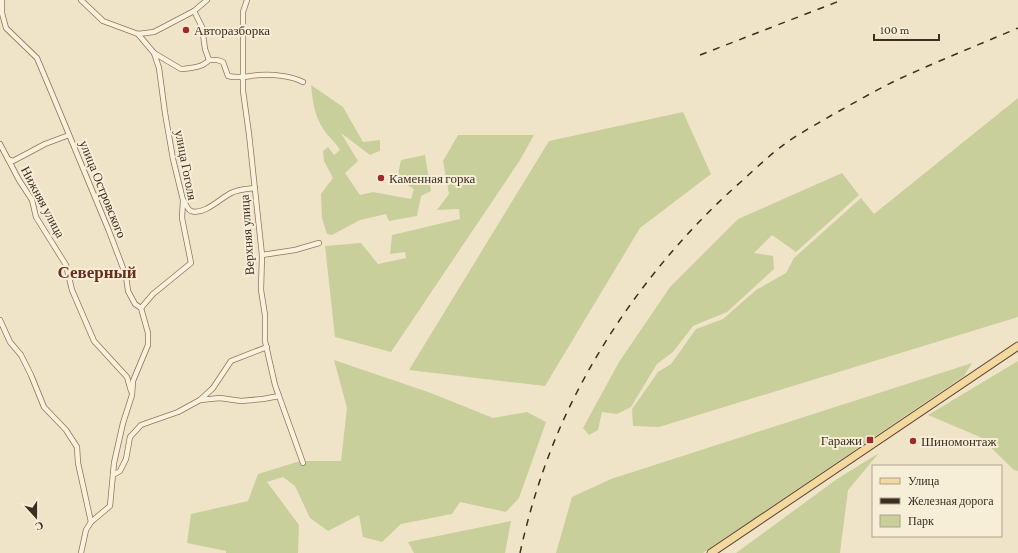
<svg xmlns="http://www.w3.org/2000/svg" width="1018" height="553" viewBox="0 0 1018 553" font-family="'Crimson Pro',serif">
<style>
.green{fill:#c9cf9b}
.lines{fill:none;stroke-linecap:round;stroke-linejoin:round}
.street-casing{stroke:#8d765c;stroke-width:6}
.primary-casing{stroke:#5b4430;stroke-width:9}
.street{stroke:#faf1dc;stroke-width:4.5}
.primary{stroke:#f3d9a0;stroke-width:7}
.rail{stroke:#3d2e20;stroke-width:1.5;stroke-dasharray:7 7;stroke-linecap:butt}
.poi-dot{fill:#9e2a2b;stroke:#f7eed8;stroke-width:1.5}
.labels{text-anchor:middle;dominant-baseline:central;stroke-width:4;stroke-linejoin:round;paint-order:stroke}
.poi-label{font-size:13px;fill:#3d2e20;stroke:#f7eed8;text-anchor:start}
.street-label{font-size:13px;fill:#3d2e20;stroke:#f7eed8}
.district-label{font-size:17px;font-weight:bold;fill:#6b2e1e;stroke:#f7eed8}
</style>
<rect width="100%" height="100%" fill="#f0e4c8"/>
<!-- green -->
<g class="green">
<path d="M311 85 343 107 363 142 380 140V151L370 155 341 133 358 161 345 173 360 195 373 192 411 199 414 189 397 179 401 160 425 155 431 191 421 196 417 216 389 221 386 214 360 220 332 235 327 234 322 218 321 194 333 178 324 161 323 151 328 147 334 155 340 150C335 141 329 138 324 130 314 115 313 103 311 85Z"/>
<polygon points="1018,98 1018,317 659,427 633,426 632,409 658,372 671,364 696,329 723,319 756,290 786,273 794,258 861,198 874,214"/>
<polygon points="683,112 711,174 640,228 545,386 409,370 549,141"/>
<polygon points="458,135 534,135 520,160 391,352 335,337 325,246 361,243 378,264 406,258 405,252 390,254 392,235 460,219 459,209 437,210 449,194 443,161"/>
<polygon points="842,173 859,195 796,252 772,235 754,253 773,256 774,269 727,312 693,326 673,352 657,364 631,407 617,414 602,412 598,430 589,435 583,428 619,362 670,287 738,219"/>
<polygon points="334,360 431,393 493,418 527,412 546,422 519,498 506,512 460,502 452,514 401,524 382,542 363,537 359,515 328,531 310,518 295,486 283,477 267,482 299,525 298,553 226,553 226,551 187,543 191,514 248,501 258,474 300,461 341,461 347,408"/>
<polygon points="1018,361 1018,471 1014,470 980,437 928,415"/>
<polygon points="972,363 964,376 703,553 556,553 572,497 611,479"/>
<polygon points="879,453 848,490 840,553 736,553 837,479"/>
<polygon points="511,521 505,553 414,553 408,542"/>
</g>
<g class="lines">
<!-- street casing -->
<g class="street-casing">
<g id="street">
<polyline points="2,0 2,13 6,28 37,58 53,96 109,231 126,276 128,291 135,304 141,308 148,333 148,345 133,381 132,395 123,423 114,463 110,506 91,522 86,530 81,553"/>
<polyline points="81,0 103,21 138,34 154,32 194,11 207,0"/>
<polyline points="247,0 243,12 243,91 249,134 262,255 261,290 265,315 265,341 275,385 303,463"/>
<polyline points="194,11 202,27 205,49 209,60"/>
<polyline points="138,34 154,53 159,68 165,113 173,159 183,200 182,218 191,263 153,294 141,308"/>
<path d="M154 53 181 69C190 68 202 68 209 60H217L223 62 228 76C240 79 247 76 259 75 273 74 291 76 303 82"/>
<polyline points="0,144 19,180 32,200 36,217 66,265 72,290 94,341 127,377 131,391"/>
<polyline points="8,159 13,161 45,144 69,135"/>
<path d="M184 201C186 205 188 210 191 211 203 216 221 198 231 193 239 189 246 189 255 188"/>
<polyline points="262,255 295,250 319,243"/>
<polyline points="0,320 10,342 21,355 31,375 44,407 66,430 77,447 78,463 91,522"/>
<polyline points="200,400 213,388 231,361 267,347"/>
<polyline points="113,475 120,471 126,459 130,437 141,425 178,412 200,400 220,398 241,401 263,399 279,396"/>
</g>
</g>
<!-- primary casing -->
<g class="primary-casing">
<polyline id="primary" points="711,553 1018,346"/>
</g>
<!-- street -->
<use href="#street" class="street"/>
<!-- primary -->
<use href="#primary" class="primary"/>
<!-- rail -->
<g class="rail">
<polyline points="700,55 842,0"/>
<path d="M520 553C532 498 551 442 577 392 616 316 671 245 734 188 751 173 768 156 786 143 800 133 817 124 832 115 854 103 876 90 899 79 938 61 978 45 1018 28"/>
</g>
</g>
<!-- markers -->
<g class="poi-dot">
<circle cx="186" cy="30" r="4"/>
<circle cx="381" cy="178" r="4"/>
<rect x="866" y="436" width="8" height="8" rx="2"/>
<circle cx="913" cy="441" r="4"/>
</g>
<g class="labels">
<!-- poi labels -->
<g class="poi-label">
<text x="194" y="30">Авторазборка</text>
<text x="389" y="178">Каменная горка</text>
<text x="862" y="440" text-anchor="end">Гаражи</text>
<text x="921" y="441">Шиномонтаж</text>
</g>
<!-- street labels -->
<g class="street-label">
<text transform="translate(186 165) rotate(79)">улица Гоголя</text>
<text transform="translate(103 189) rotate(68)">улица Островского</text>
<text transform="translate(43 202) rotate(62)">Нижняя улица</text>
<text transform="translate(247 235) rotate(-94)">Верхняя улица</text>
</g>
<!-- district labels -->
<g class="district-label">
<text x="97" y="272">Северный</text>
</g>
</g>
<!-- legend -->
<rect x="872" y="465" width="130" height="72" fill="#f7eed8" stroke="#ada18e"/>
<rect x="880" y="478" width="20" height="6" fill="#f3d9a0" stroke="#ada18e"/>
<text x="908" y="485" font-size="12" fill="#3d2e20">Улица</text>
<rect x="880" y="498" width="20" height="6" fill="#3d2e20" stroke="#ada18e"/>
<text x="908" y="505" font-size="12" fill="#3d2e20">Железная дорога</text>
<rect x="880" y="515" width="20" height="12" fill="#c9cf9b" stroke="#ada18e"/>
<text x="908" y="525" font-size="12" fill="#3d2e20">Парк</text>
<!-- north arrow -->
<g transform="translate(36 517) rotate(159)" stroke="#f7eed8" stroke-width="3" paint-order="stroke">
<path d="M0-3L7 15L0 10L-7 15Z" fill="#3d2e20"/>
<text y="-6" font-size="11" font-weight="bold" text-anchor="middle" fill="#3d2e20">С</text>
</g>
<!-- scale -->
<path d="M874 34v6h65v-6" fill="none" stroke="#3d2e20" stroke-width="2"/>
<text x="880" y="34" font-size="12" fill="#3d2e20" stroke="#f7eed8" stroke-width="3" paint-order="stroke">100 m</text>
</svg>
